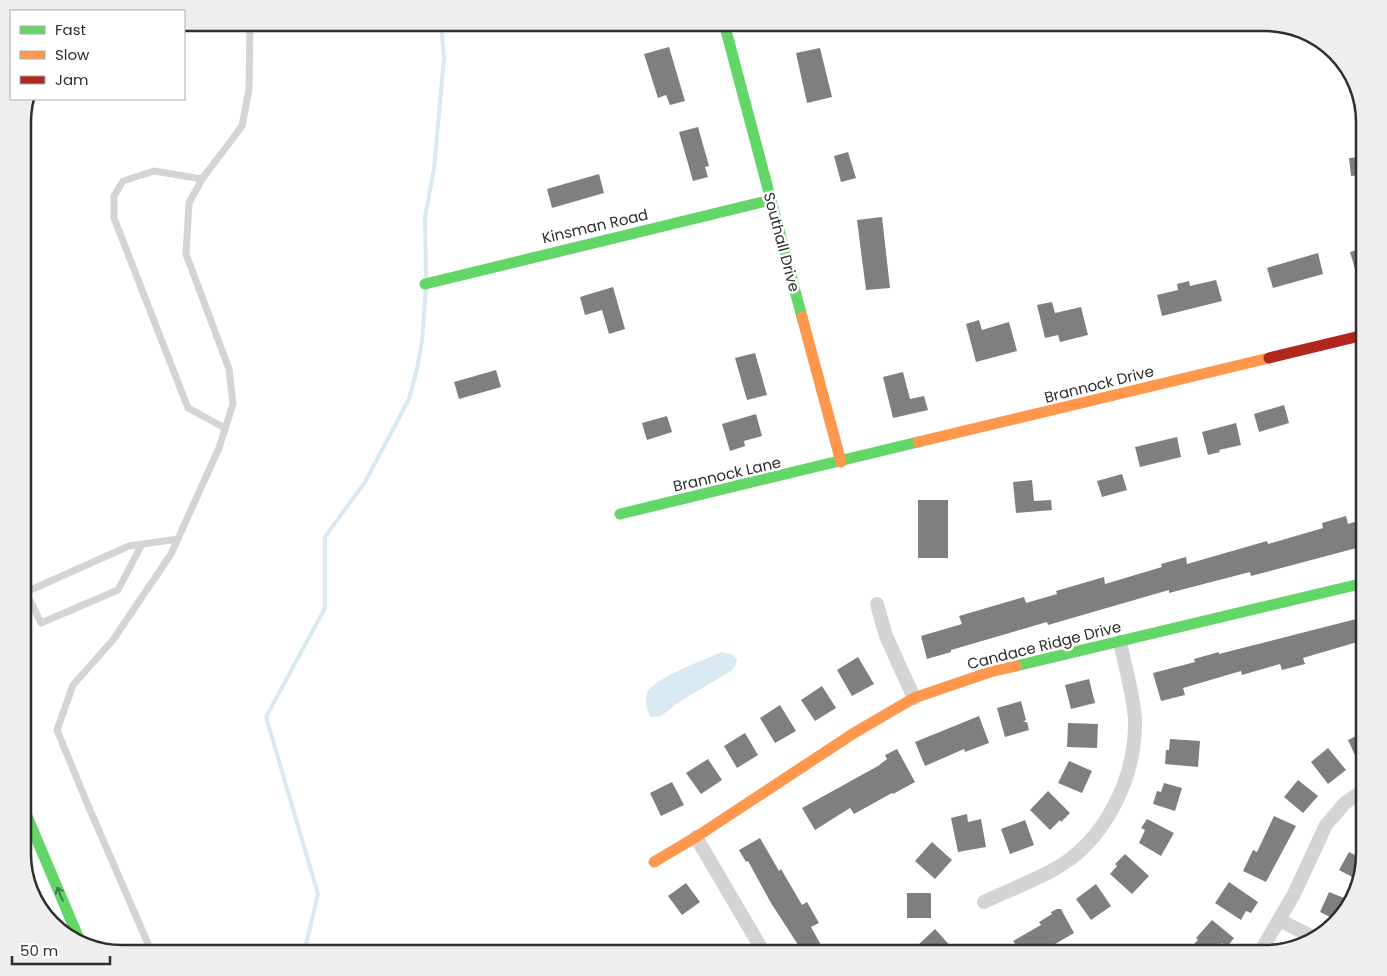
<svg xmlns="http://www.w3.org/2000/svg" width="1387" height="976" viewBox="0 0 1387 976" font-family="Poppins,sans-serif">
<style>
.water{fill:#d8e9f2}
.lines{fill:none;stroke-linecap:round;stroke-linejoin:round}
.stream{stroke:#d8e9f2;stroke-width:4}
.building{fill:#7f7f7f}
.lane{stroke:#d4d4d4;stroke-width:7}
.street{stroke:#d4d4d4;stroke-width:14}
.fast{stroke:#63d668;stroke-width:11}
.slow{stroke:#ff974d;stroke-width:11}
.jam{stroke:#b3261e;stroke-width:11}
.oneway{stroke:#467a49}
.labels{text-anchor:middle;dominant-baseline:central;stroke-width:5;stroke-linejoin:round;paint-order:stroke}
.street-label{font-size:15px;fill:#2f2f2f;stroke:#fff}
.rim{fill:none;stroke:#2f2f2f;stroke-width:2.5}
</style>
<rect width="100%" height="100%" fill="#fff"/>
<!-- water -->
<path class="water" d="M722 652 733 655 737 660 735 667 731 671 682 700 661 716 651 717C646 711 644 698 648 691 659 676 704 660 722 652Z"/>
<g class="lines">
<!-- stream -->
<g class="stream">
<polyline points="426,279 425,217 434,169 444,58 441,23"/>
<polyline points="304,953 318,894 266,717 325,608 325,537 365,482 409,399 417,369 422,341 426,288"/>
</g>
</g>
<!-- building -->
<g class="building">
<polygon points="669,47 685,101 670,105 666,95 658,98 644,54"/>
<polygon points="820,48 832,97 807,103 796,53"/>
<polygon points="698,127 709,166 705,167 708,177 693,181 679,132"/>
<polygon points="848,152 856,178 841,182 834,156"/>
<polygon points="1364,157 1364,175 1351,176 1349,158"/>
<polygon points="599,174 604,193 552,208 547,189"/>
<polygon points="882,217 890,288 866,290 857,220"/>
<polygon points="1364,248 1364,267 1355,269 1350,252"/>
<polygon points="1318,253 1323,274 1273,288 1267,268"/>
<polygon points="1216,280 1222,301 1162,316 1157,295 1178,290 1177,284 1189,281 1190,286"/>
<polygon points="613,287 625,329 609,334 602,310 585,315 580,297"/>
<polygon points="1052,302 1055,313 1081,307 1088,335 1060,342 1058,335 1045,338 1037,305"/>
<polygon points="979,320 982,330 1009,322 1017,351 976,362 966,324"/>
<polygon points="755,353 767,395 747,400 735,358"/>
<polygon points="496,370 501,387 459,399 454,382"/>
<polygon points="903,372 910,399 924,396 928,410 893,418 883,377"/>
<polygon points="1284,405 1289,423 1259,432 1254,414"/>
<polygon points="756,414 762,436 744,441 745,446 730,451 722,424"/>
<polygon points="667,416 672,432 647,440 642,423"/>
<polygon points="1236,423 1241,445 1219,450 1220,452 1208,455 1202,432"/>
<polygon points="1177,437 1181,457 1140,467 1135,447"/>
<polygon points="1122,474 1127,490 1102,497 1097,481"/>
<polygon points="1032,480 1034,501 1051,500 1052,510 1016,513 1013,482"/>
<rect x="918" y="500" width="30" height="58"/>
<polygon points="1346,516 1348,524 1364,519 1364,546 1251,576 1250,572 1169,593 1169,590 1048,625 1047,622 951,650 951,652 927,659 921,636 962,624 959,616 1024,597 1026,603 1057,594 1056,591 1104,577 1105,584 1162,567 1161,564 1186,557 1187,564 1267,541 1268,544 1323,528 1322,523"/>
<polygon points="1364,617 1364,640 1303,658 1305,664 1282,670 1280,664 1242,675 1241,671 1183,688 1185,695 1161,701 1153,673 1195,662 1194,659 1219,652 1219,654"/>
<polygon points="858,657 874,684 852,696 837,670"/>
<polygon points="1089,679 1095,703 1071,709 1065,685"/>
<polygon points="822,686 836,708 815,721 801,700"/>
<polygon points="1021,701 1026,720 1023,722 1027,722 1029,730 1005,737 997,708"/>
<polygon points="780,705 796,731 775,743 760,718"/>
<polygon points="979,716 989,743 965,752 964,749 925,766 915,742"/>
<polygon points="1068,723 1098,724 1097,748 1067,747"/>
<polygon points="1364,732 1364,775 1348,740"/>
<polygon points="745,733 758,755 737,768 724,746"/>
<polygon points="1170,739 1200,741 1198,767 1165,764 1166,750 1169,750"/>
<polygon points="1328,748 1346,770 1328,784 1311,762"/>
<polygon points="897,749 915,782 893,794 892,793 854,814 850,808 815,830 802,808 878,766 887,759 885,755"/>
<polygon points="708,759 722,780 701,794 686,773"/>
<polygon points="1069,761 1092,771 1082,793 1058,783"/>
<polygon points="1298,780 1318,796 1303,813 1284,797"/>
<polygon points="672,782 684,805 661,816 650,793"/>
<polygon points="1164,783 1182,788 1175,811 1153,804 1157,791 1161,792"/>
<polygon points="1048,791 1070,813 1061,822 1060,820 1050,830 1030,810"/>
<polygon points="967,814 968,822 981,819 986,847 958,852 951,818"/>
<polygon points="1274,816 1296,826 1266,882 1243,871 1253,850 1257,852"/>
<polygon points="1147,819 1174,833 1161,856 1139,843 1145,830 1141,828"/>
<polygon points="1025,820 1034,845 1010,854 1001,829"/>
<polygon points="760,838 779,871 781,869 802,905 807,902 819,923 811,927 826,954 804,954 771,903 748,861 746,862 739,850"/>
<polygon points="932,842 952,860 935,879 915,861"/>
<polygon points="1349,852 1363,859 1356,879 1339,870"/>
<polygon points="1125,854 1149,876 1132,894 1110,874 1117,866 1115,864"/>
<polygon points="1229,882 1258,902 1251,913 1246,911 1241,920 1215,903"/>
<polygon points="686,883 700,902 682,915 668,896"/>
<polygon points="1096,884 1111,906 1091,920 1076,899"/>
<polygon points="1329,892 1349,900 1344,914 1336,920 1320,912"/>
<rect x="907" y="893" width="24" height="25"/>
<polygon points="1057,909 1061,909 1074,933 1038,954 1001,954 1016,945 1013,941 1041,925 1039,922 1052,914 1051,912"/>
<polygon points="1212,920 1234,938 1227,947 1222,943 1214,954 1184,954 1198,940 1196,938"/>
<polygon points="935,929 953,949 948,954 922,954 916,947"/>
</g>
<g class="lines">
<!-- lane -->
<g class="lane">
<polyline points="202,179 154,171 123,181 114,196 114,218 188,408 225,428"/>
<polyline points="142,544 118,590 41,623 26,592 129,546 178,539"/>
<polyline points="152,953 87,803 57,730 73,685 113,640 171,554 219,448 233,404 229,369 186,254 189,203 202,179 242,126 249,89 250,23"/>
</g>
<!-- street -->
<g class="street">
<polyline points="877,604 886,636 914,698"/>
<polyline points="696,837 764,953"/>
<path d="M984 902C1007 891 1031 882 1053 870 1105 842 1136 778 1135 720 1134 697 1125 666 1120 642"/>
<polyline points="1279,920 1315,938"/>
<polyline points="1257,953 1263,947 1294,894 1326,825 1345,803 1364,790"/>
</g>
<!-- fast -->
<g class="fast">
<polyline points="724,23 802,317"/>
<polyline points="425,284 771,200"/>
<polyline points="620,514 918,442"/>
<polyline points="1016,666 1364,583"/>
<polyline points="23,807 79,939"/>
</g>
<!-- slow -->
<g class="slow">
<polyline points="802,317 841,462"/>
<polyline points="918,442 1269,358"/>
<polyline points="654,862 696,837 854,733 914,698 990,672 1016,666"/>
</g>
<!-- jam -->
<polyline class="jam" points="1269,358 1364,335"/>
</g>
<!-- one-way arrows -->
<defs><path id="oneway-shaft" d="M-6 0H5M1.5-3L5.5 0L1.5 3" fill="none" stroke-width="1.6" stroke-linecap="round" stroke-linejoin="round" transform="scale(1.25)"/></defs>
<use class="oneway" href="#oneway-shaft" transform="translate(60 894) rotate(-113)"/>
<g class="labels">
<!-- street labels -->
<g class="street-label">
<text transform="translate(595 226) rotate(-13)">Kinsman Road</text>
<text transform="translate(782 242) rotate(75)">Southall Drive</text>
<text transform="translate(1099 384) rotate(-14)">Brannock Drive</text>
<text transform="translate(727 474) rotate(-13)">Brannock Lane</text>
<text transform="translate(1044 645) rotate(-14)">Candace Ridge Drive</text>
</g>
</g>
<!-- crop -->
<path d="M0 0H1387V976H0ZM122 31H1265A91 91 0 0 1 1356 122V854A91 91 0 0 1 1265 945H122A91 91 0 0 1 31 854V122A91 91 0 0 1 122 31Z" fill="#eee" fill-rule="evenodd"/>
<path class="rim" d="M122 31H1265A91 91 0 0 1 1356 122V854A91 91 0 0 1 1265 945H122A91 91 0 0 1 31 854V122A91 91 0 0 1 122 31Z"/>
<!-- legend -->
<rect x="10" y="10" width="175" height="90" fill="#ffffff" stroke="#acacac"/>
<rect x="20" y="26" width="25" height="8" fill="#63d668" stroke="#acacac"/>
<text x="55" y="35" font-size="15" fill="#2f2f2f">Fast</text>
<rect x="20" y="51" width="25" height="8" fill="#ff974d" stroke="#acacac"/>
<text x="55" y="60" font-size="15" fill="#2f2f2f">Slow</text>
<rect x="20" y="76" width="25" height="8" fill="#b3261e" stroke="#acacac"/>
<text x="55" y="85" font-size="15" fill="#2f2f2f">Jam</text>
<!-- scale -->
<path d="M12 956v8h98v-8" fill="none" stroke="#2f2f2f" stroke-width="2.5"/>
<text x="20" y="956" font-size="15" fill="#2f2f2f" stroke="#ffffff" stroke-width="4" paint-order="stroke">50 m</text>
</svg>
